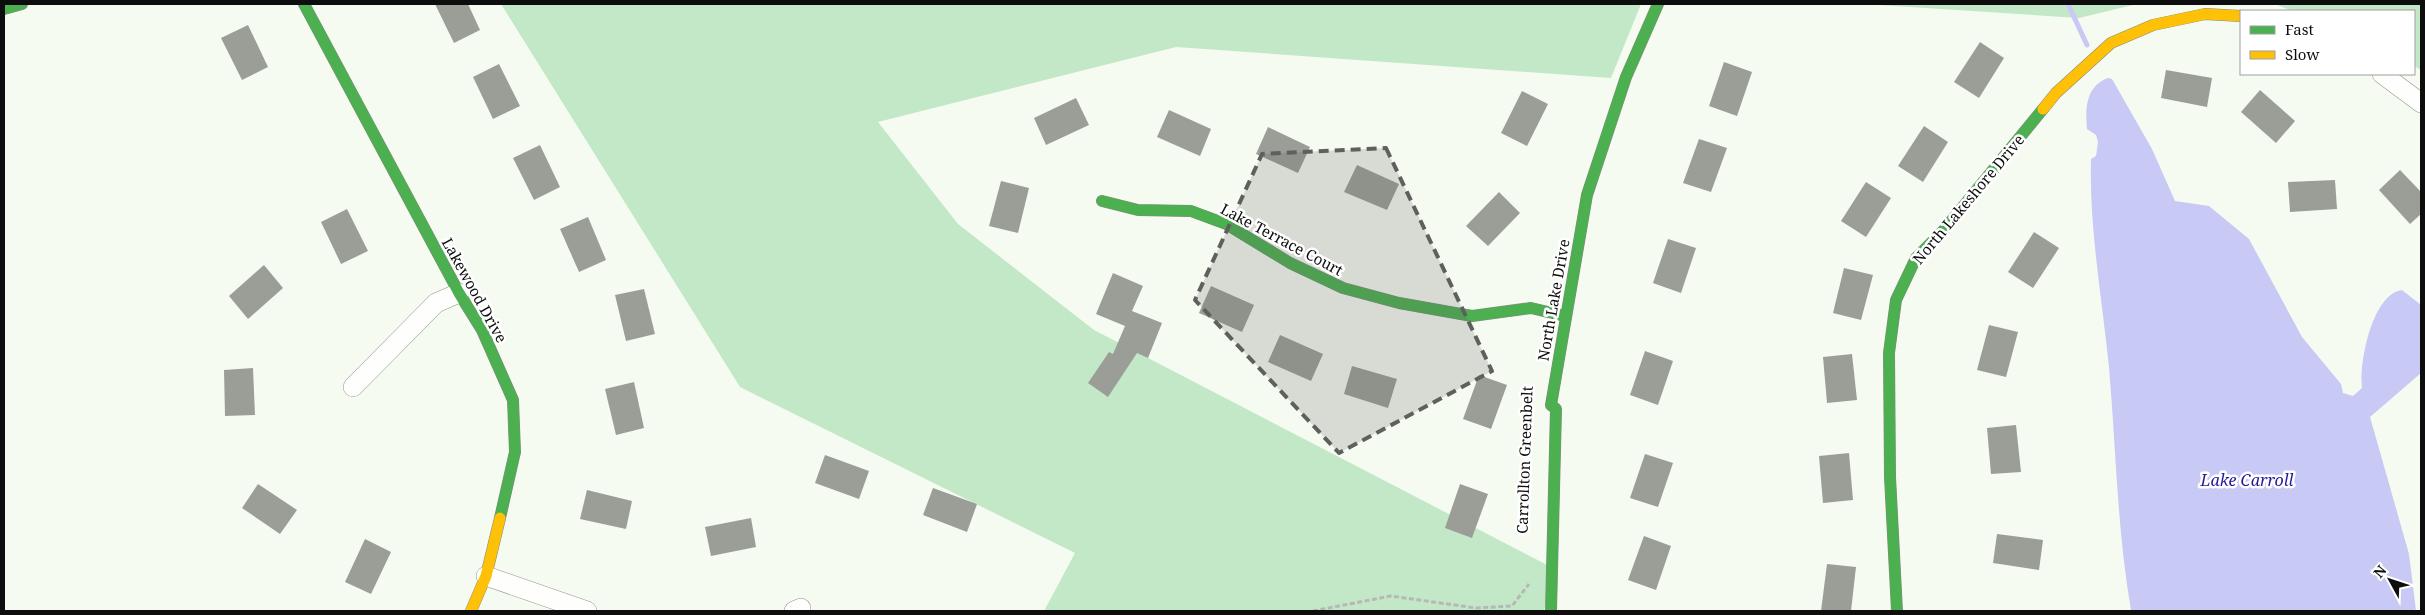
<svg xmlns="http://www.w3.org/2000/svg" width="2425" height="615" viewBox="0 0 2425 615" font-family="'Noto Serif',serif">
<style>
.forest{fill:#c2e8c7}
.water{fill:#c8c9f4}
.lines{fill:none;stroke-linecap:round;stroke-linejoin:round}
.stream{stroke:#c8c9f4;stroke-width:5}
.building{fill:#9b9e97}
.street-casing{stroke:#929490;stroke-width:20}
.fast-casing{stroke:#898b86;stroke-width:12}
.slow-casing{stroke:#898b86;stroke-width:12}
.path{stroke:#b7b8b6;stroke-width:3;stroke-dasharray:5 2.5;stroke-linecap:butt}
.street{stroke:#fefefd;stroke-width:19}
.fast{stroke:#4caf50;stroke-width:11}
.slow{stroke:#ffc107;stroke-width:11}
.marked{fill:#5f605d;fill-opacity:0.2;stroke:#5f605d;stroke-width:4;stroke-dasharray:10 6;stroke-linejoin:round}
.labels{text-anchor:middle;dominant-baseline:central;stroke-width:5;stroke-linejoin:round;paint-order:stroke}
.street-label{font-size:15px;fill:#0d0d0d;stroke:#fff}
.water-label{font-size:16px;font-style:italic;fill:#24199c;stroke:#fff}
</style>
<rect width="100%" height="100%" fill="#f6fbf1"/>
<!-- forest -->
<g class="forest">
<polygon points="501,4 1641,4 1611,78 1176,47 878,122 958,224 1094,330 1553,568 1544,611 1044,611 1075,553 740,387"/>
<polygon points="1863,4 2137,4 2079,18"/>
<polygon points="2275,4 2421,4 2421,70 2414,66 2414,11 2292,11"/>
</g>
<!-- water -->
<path class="water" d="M2108 78 2112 79 2152 149 2175 201 2209 206 2249 239 2302 337 2341 384 2343 393 2353 396 2362 388C2359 363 2372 294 2402 290L2421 305V373L2370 417 2409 554 2416 611 2131 610C2117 529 2116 448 2109 367 2102 298 2089 228 2091 159L2096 156 2098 142 2096 135 2087 129C2085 108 2086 86 2108 78Z"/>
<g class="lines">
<!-- stream -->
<polyline class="stream" points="2068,4 2087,45"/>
</g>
<!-- building -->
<g class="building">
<polygon points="435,4 468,4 480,30 454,43"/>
<polygon points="248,25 268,67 242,80 221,38"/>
<polygon points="1980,42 2004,58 1979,98 1954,82"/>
<polygon points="1724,62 1752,72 1737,116 1709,106"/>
<polygon points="499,64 520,106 493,119 473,77"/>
<polygon points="2166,70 2212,78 2207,107 2161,98"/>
<polygon points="2260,90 2295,121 2276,143 2241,112"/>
<polygon points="1522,91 1548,104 1527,146 1501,133"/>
<polygon points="1076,98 1089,125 1046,145 1034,118"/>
<polygon points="1169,110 1211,129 1200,156 1157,137"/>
<polygon points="1924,126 1948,142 1923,182 1898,166"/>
<polygon points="1268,127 1310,147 1298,173 1256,154"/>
<polygon points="1699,139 1727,148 1711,192 1683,183"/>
<polygon points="540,145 560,187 534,200 513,158"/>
<polygon points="1357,165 1399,184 1387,210 1344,192"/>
<polygon points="2400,170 2421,192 2421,214 2410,224 2379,190"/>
<polygon points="2335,180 2337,209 2290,212 2288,182"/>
<polygon points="1001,181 1029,188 1018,233 989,226"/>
<polygon points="1866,182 1891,198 1866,237 1841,221"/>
<polygon points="1499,192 1520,213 1488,246 1466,226"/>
<polygon points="347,209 368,251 341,264 321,222"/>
<polygon points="588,217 606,260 579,272 560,229"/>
<polygon points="2034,232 2059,248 2033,288 2008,272"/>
<polygon points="1668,239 1696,248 1681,293 1653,283"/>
<polygon points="264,265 283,288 248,319 229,296"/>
<polygon points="1844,268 1873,275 1861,320 1833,313"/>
<polygon points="1113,273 1143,286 1132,311 1162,323 1148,358 1137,353 1108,397 1088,383 1109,352 1113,354 1125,326 1096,314"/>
<polygon points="1211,286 1254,305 1242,332 1199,313"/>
<polygon points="644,289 655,334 626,341 615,295"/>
<polygon points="1989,325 2018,332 2006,377 1977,370"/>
<polygon points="1280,335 1323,354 1311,381 1268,362"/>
<polygon points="1645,351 1673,361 1658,405 1630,395"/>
<polygon points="1852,354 1857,400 1827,403 1823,357"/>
<polygon points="1352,366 1397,379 1388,408 1344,394"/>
<polygon points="253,368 255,415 225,416 224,370"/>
<polygon points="1479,375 1507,385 1491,429 1463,419"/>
<polygon points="634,382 644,428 616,435 605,389"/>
<polygon points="2016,425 2021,472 1991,474 1987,428"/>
<polygon points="1849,453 1853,500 1823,503 1819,456"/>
<polygon points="1645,454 1673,463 1658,507 1630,498"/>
<polygon points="825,455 869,471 859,499 815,483"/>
<polygon points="258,484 297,510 280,534 242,508"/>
<polygon points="1460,484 1488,494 1472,538 1445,528"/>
<polygon points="933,488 977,504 967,532 923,515"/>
<polygon points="587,490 632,501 626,529 580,519"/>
<polygon points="751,518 756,547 711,556 705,527"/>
<polygon points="1997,534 2043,540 2039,570 1993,563"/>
<polygon points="1644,536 1671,546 1656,590 1628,580"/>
<polygon points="365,539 391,552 371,594 345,582"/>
<polygon points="1827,564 1856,567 1851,611 1821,611"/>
</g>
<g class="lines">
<!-- street casing -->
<g class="street-casing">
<g id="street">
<polyline points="2382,74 2421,103"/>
<polyline points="353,387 436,303 459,293"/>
<polyline points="486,576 587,611"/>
<polyline points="794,611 801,608"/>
</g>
</g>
<!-- fast casing -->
<g class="fast-casing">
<g id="fast">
<polyline points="304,4 459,293 482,330 513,400 515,452 500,518"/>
<polyline points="4,9 22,4"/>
<polyline points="1102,201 1138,210 1191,211 1226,224 1290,263 1343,288 1399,303 1472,316 1531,308 1565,316"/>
<polyline points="1551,611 1556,409 1551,405 1587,195 1626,77 1658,4"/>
<polyline points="1897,611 1890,477 1889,353 1896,300 1916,258 1943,231 2043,109"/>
</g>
</g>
<!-- slow casing -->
<g class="slow-casing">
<g id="slow">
<polyline points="2043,109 2056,93 2111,43 2153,25 2205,14 2241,16"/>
<polyline points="471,611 486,576 500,518"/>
</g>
</g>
<!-- path -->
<polyline class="path" points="1313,611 1391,596 1476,608 1512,606 1529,584"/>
<!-- street -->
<use href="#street" class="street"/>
<!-- fast -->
<use href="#fast" class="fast"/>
<!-- slow -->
<use href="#slow" class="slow"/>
</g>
<!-- marked area -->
<path class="marked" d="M1386 148 1492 371 1339 453 1195 300 1262 154Z"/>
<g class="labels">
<!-- street labels -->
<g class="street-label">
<text transform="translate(1968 199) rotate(-50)">North Lakeshore Drive</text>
<text transform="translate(1282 239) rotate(28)">Lake Terrace Court</text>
<text transform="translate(475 290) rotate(61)">Lakewood Drive</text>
<text transform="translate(1553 300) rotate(-80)">North Lake Drive</text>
<text transform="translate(1524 460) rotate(-88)">Carrollton Greenbelt</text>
</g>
<!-- water labels -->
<g class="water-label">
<text x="2247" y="480">Lake Carroll</text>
</g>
</g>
<!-- border -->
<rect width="2425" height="615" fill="none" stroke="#0d0d0d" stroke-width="10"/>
<!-- legend -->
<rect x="2240" y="10" width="175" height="65" fill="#ffffff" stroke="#9e9e9e"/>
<rect x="2250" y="26" width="25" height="8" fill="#4caf50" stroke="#9e9e9e"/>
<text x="2285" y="35" font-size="15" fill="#0d0d0d">Fast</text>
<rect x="2250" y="51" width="25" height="8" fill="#ffc107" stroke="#9e9e9e"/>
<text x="2285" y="60" font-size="15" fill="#0d0d0d">Slow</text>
<!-- north arrow -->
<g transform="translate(2390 580) rotate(310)" stroke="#ffffff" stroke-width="4" paint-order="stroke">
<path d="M0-4L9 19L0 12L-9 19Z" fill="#0d0d0d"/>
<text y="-8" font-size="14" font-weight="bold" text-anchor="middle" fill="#0d0d0d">N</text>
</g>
</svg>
